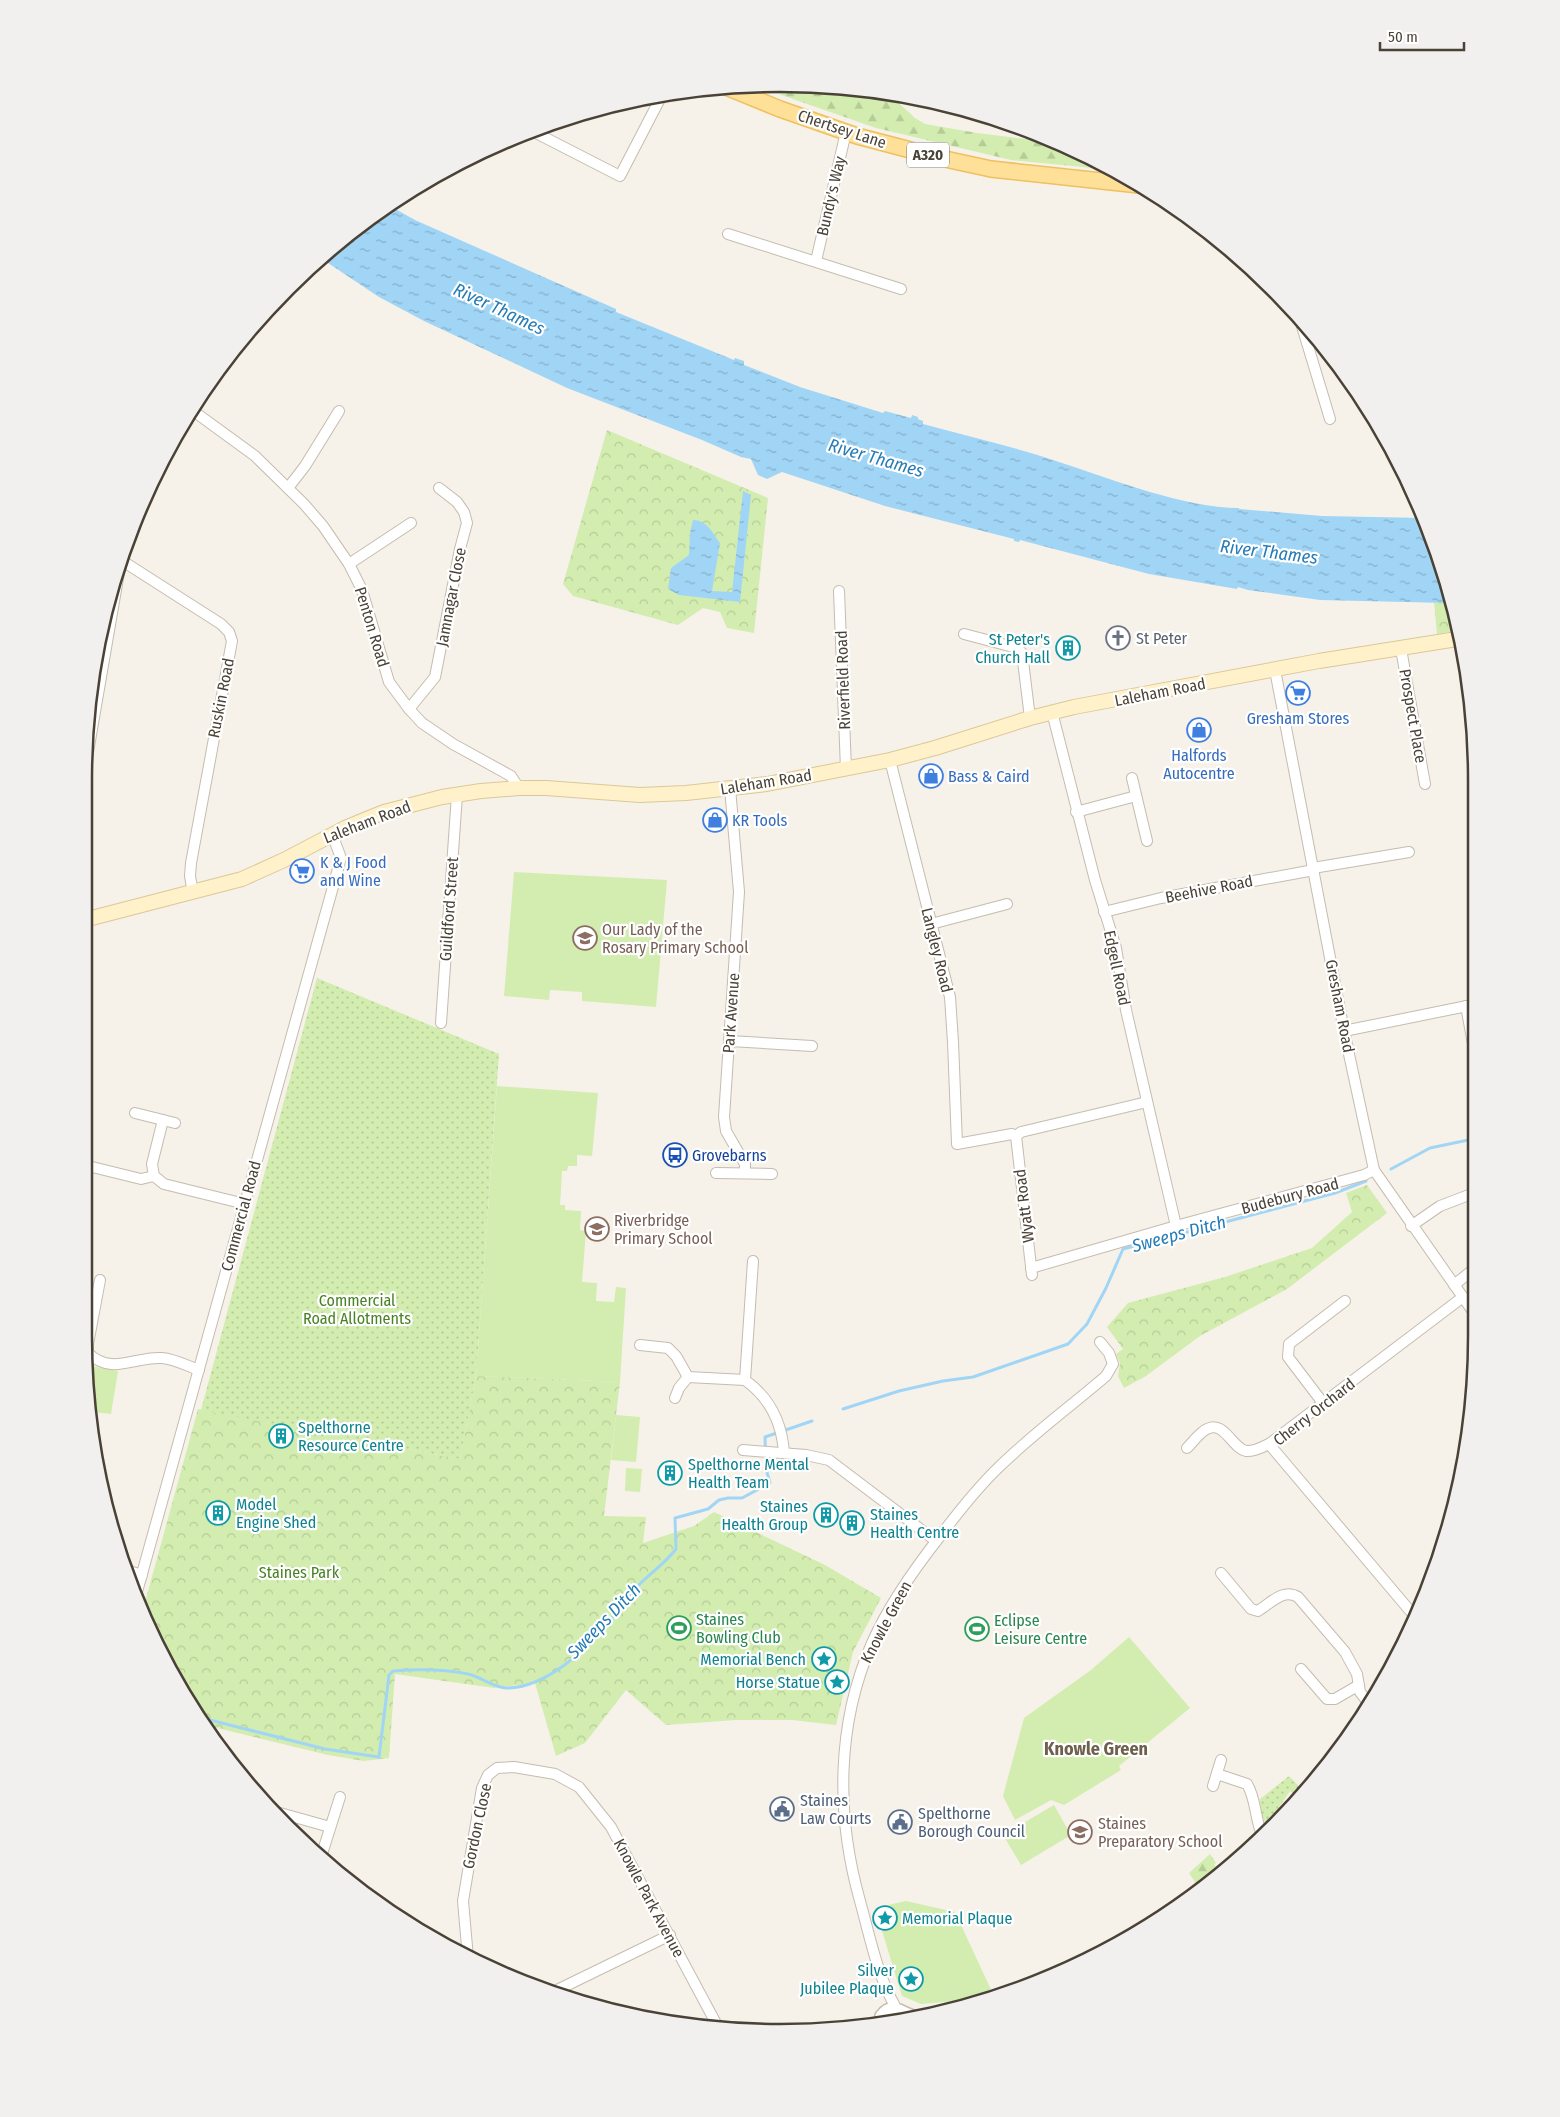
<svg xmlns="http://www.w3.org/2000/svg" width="1560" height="2117" viewBox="0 0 1560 2117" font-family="'Fira Sans Condensed',sans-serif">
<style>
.grass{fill:#d2edaf}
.forest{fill:url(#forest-firs)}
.park{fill:url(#park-crowns)}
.garden{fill:url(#garden-dots)}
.water{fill:url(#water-ripples)}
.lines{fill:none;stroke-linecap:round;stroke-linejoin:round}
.stream{stroke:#a1d5f6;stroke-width:3}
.minor-casing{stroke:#c5bcae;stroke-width:12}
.tertiary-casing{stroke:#c5bcae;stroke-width:14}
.secondary-casing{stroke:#dcc897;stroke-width:16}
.primary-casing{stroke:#eec05f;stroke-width:18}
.minor{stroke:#fff;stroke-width:10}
.tertiary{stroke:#fff;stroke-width:11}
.secondary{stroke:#fff1ca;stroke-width:14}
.primary{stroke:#ffe099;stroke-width:15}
.labels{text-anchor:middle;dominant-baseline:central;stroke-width:4.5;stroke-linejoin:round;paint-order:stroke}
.shield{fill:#fff;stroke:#807b72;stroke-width:1}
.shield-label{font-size:15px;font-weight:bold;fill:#4a4236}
.street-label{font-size:16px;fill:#4a4236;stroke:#fff}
.worship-label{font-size:16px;fill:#5b616d;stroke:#fff;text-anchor:start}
.culture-label{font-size:16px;fill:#0d838f;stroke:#fff;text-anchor:end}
.shop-label{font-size:16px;fill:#366cbe;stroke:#fff;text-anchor:start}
.education-label{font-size:16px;fill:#785e54;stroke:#fff;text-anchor:start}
.transit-label{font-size:16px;fill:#164399;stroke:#fff;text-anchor:start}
.park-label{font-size:16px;fill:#498224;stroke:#fff}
.leisure-label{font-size:16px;fill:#27864d;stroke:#fff;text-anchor:start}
.service-label{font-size:16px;fill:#4e5e75;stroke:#fff;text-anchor:start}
.water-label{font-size:18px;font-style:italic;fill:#257cb7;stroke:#fff}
.neighbourhood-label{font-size:18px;font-weight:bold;fill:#6e604d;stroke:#fff}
.rim{fill:none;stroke:#4a4236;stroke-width:2.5}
</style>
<defs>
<pattern id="forest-firs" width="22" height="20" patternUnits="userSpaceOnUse" patternTransform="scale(1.25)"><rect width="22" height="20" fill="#d2edaf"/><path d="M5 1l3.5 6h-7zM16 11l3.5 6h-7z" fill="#b6cc97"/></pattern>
<pattern id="park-crowns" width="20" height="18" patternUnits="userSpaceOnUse" patternTransform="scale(1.25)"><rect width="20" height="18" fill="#d2edaf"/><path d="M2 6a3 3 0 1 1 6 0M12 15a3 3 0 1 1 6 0" fill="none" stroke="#b6cc97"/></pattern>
<pattern id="garden-dots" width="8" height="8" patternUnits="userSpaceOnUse" patternTransform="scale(1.25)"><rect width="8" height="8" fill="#d2edaf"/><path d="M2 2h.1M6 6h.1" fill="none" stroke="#b6cc97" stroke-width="1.8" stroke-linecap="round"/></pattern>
<pattern id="water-ripples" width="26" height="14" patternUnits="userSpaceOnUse" patternTransform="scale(1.25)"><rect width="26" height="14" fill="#a1d5f6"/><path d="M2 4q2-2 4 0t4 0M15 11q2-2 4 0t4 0" fill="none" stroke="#85aec8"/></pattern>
</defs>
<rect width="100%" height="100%" fill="#f6f2e9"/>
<!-- grass -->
<g class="grass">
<polygon points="514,872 667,880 656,1007 582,1001 582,992 550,990 549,1000 504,996"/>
<polygon points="497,1086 598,1093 592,1156 577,1155 577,1166 568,1166 567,1171 562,1171 560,1205 565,1205 565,1210 581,1211 580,1230 586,1231 582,1282 597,1283 596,1301 614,1302 616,1287 626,1288 620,1382 476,1376"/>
<polygon points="87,1365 118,1371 111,1414 94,1412"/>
<polygon points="616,1415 640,1417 636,1462 611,1460"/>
<polygon points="626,1468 642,1469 640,1492 625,1491"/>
<polygon points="1129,1637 1190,1708 1119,1766 1121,1770 1064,1805 1051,1800 1015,1820 1003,1796 1024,1718 1091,1670"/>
<polygon points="1054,1805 1071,1835 1021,1865 1003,1835"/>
<polygon points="906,1901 955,1912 993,1994 967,2000 921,2004 902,1996 875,1908"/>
</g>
<!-- forest -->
<g class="forest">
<polygon points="768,86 871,90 889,94 915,118 925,124 977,133 1051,142 1113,170 1011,160 876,128 770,91"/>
<polygon points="1210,1854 1216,1863 1214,1864 1220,1874 1201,1891 1189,1873"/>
</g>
<!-- park -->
<g class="park">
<polygon points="607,430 768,498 754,633 727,628 720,612 703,608 678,625 573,596 563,584"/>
<polygon points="1434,602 1447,603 1455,631 1437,634"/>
<polygon points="1367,1185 1387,1213 1287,1289 1200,1336 1146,1376 1124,1388 1118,1376 1120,1363 1116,1354 1123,1349 1107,1327 1128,1303 1225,1277 1312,1248 1352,1212 1346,1193"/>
<polygon points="476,1376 620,1382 604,1516 646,1517 643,1543 694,1526 714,1512 825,1565 881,1598 853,1652 836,1725 792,1720 736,1720 666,1725 626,1690 585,1743 556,1756 535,1683 494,1688 395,1674 389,1758 364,1761 328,1755 201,1724 142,1613 198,1409 460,1459"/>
</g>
<!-- garden -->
<g class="garden">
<polygon points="317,978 499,1054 476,1376 460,1459 201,1410"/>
<polygon points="1289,1776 1303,1790 1297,1796 1290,1791 1270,1820 1274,1824 1268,1829 1262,1816 1260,1799"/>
</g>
<!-- water -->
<g class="water">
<path d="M390 206 415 220 616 309V312L734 360 735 358 744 361V365L800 387 883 413 885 411 911 418 912 415 918 417V419L923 421V424C968 436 1014 447 1059 462 1111 479 1185 508 1239 508V509L1322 516 1425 518 1447 603 1320 600 1248 590 1238 587 1237 589 1149 574 1020 540 1019 542 1014 541V539L885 506 782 472 767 479 758 475 751 459 741 457 702 440 567 388 424 321 379 297 322 259 356 228Z"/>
<path d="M743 491 751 495 740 602 679 595 668 589 671 568 689 555 690 533 693 520C707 520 712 532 720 543L712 591 732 592Z"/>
</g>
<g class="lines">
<!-- stream -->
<g class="stream">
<polyline points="1391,1169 1430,1148 1473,1139"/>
<polyline points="843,1409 899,1391 943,1381 973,1377 1068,1344 1087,1324 1106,1288 1123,1249 1335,1193 1366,1181"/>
<path d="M198 1717 325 1749 379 1757 389 1675 393 1671C418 1669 443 1669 468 1674 481 1677 494 1688 507 1688 546 1688 587 1649 610 1621 618 1612 624 1600 633 1591 646 1576 664 1565 676 1549L675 1518 708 1509 719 1500 728 1498H742L770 1483 766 1469 765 1437 812 1421"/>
</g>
<!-- minor casing -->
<g class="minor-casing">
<g id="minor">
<polyline points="534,132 620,176 661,97"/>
<polyline points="728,234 901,289"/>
<polyline points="816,261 846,132"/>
<polyline points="1301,323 1330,419"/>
<polyline points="192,410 255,456 304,504 323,526 349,564 362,590 389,682 409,709 422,723 453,744 511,776 519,788"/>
<polyline points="288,488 305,466 339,411"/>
<polyline points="121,560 221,624 229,632 232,641 191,863 190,876 193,893"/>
<polyline points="349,564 411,523"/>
<polyline points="839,591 846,769"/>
<polyline points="964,634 1017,648 1022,653 1030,718"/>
<polyline points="1401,649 1425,784"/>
<polyline points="1275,670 1344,1031 1374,1170 1474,1313"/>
<polyline points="409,709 435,677 460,549 467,523 464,512 457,502 439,488"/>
<polyline points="1052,712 1095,880 1116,948 1126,1010 1176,1226"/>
<polyline points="890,760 950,997 953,1042 957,1144 1012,1134 1016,1136 1021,1132 1147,1102"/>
<polyline points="86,764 121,561"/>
<polyline points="1132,778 1147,841"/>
<polyline points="730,788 739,892 724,1117 726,1131 745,1164 745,1173"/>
<polyline points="1076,812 1136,796"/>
<polyline points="1313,868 1409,852"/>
<polyline points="1104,912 1161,898 1314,870"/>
<polyline points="931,924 1007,904"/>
<polyline points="1466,1006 1473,1044"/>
<polyline points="441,1023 457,795"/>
<polyline points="1344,1031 1472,1005"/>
<polyline points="730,1041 812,1046"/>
<polyline points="135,1113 175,1123"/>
<polyline points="1016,1136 1032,1275"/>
<polyline points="84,1165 141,1179 154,1176 164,1184 245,1204"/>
<polyline points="716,1173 772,1174"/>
<polyline points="154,1176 152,1164 163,1120"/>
<polyline points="1411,1226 1440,1206 1474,1193"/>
<polyline points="1031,1268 1176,1226 1364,1175 1374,1170"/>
<path d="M100 1280 88 1344V1353C112 1376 135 1356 162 1358 174 1359 188 1366 199 1370"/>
<polyline points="1454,1285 1474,1269"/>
<polyline points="640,1345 668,1348 676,1356 688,1377 679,1388 675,1398"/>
<path d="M688 1377 745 1380C770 1398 782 1423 784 1453"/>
<polyline points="745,1380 753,1261"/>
<polyline points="1323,1403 1288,1357 1289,1344 1345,1301"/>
<path d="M1187 1448C1193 1442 1200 1432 1207 1429 1224 1420 1232 1448 1246 1451 1254 1452 1262 1447 1269 1444"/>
<polyline points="743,1450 806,1455 829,1460 936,1541"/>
<polyline points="126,1570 142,1575"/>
<path d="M1221 1573 1251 1609 1258 1611C1271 1603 1283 1588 1298 1597L1345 1652 1357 1674 1360 1692 1367 1701"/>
<polyline points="135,1599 341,858 332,834"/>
<polyline points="1416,1615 1411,1612 1269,1444 1463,1297"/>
<polyline points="1301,1669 1327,1699 1335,1699 1359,1685"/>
<path d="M1217 1774 1247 1784C1256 1798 1255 1819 1262 1835"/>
<polyline points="1213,1786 1221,1760"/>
<polyline points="280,1813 330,1827"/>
<polyline points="320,1860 340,1797"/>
<polyline points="468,1958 463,1901 482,1788 488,1775 497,1768 514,1767 555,1774 579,1787 611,1827 718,2027"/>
<polyline points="553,1992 670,1935"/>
<path d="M896 2008C877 1975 870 1937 860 1901 836 1816 836 1725 872 1643 889 1604 915 1568 941 1535 959 1511 978 1487 1000 1466 1033 1434 1071 1406 1106 1376L1113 1364 1109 1353 1100 1342"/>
</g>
</g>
<!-- tertiary casing -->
<g class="tertiary-casing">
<g id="tertiary">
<path d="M880 2025 881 2016C892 2001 901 2013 914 2016"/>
<polyline points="867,2027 880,2022"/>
</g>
</g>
<!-- secondary casing -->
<g class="secondary-casing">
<polyline id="secondary" points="84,920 242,879 284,860 345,828 384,812 442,797 481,791 519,788 546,788 640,795 686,793 767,784 890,760 935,748 1030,718 1074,707 1319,661 1457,639"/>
</g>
<!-- primary casing -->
<g class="primary-casing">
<polyline id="primary" points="726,87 780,109 857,136 945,159 991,169 1139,185"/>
</g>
<!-- minor -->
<use href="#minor" class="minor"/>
<!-- tertiary -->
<use href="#tertiary" class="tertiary"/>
<!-- secondary -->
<use href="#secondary" class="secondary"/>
<!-- primary -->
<use href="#primary" class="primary"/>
</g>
<!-- icons -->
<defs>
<g id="church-ring" transform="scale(1.25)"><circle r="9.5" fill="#fff" stroke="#6b7280" stroke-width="1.5"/><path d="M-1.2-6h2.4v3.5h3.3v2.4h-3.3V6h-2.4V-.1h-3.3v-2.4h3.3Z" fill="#6b7280"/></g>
<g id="building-ring" transform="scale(1.25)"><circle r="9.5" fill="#fff" stroke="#0f9aa8" stroke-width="1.5"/><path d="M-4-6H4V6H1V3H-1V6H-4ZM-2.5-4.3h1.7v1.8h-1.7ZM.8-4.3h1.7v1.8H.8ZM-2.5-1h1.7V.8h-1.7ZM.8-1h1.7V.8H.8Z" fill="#0f9aa8"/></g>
<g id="supermarket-ring" transform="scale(1.25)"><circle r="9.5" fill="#fff" stroke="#3f7fe0" stroke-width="1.5"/><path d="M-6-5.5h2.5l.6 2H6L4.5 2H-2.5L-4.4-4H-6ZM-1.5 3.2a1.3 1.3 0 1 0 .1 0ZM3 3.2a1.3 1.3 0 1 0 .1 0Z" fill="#3f7fe0"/></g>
<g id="shop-ring" transform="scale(1.25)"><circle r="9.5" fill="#fff" stroke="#3f7fe0" stroke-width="1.5"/><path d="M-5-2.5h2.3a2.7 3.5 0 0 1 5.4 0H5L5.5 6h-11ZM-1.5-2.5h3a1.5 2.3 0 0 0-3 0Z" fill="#3f7fe0"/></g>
<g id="school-ring" transform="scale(1.25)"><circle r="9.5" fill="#fff" stroke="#8d6e63" stroke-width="1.5"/><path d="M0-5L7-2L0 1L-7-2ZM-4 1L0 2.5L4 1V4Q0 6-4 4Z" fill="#8d6e63"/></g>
<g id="bus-ring" transform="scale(1.25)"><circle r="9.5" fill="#fff" stroke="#1a4fb4" stroke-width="1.5"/><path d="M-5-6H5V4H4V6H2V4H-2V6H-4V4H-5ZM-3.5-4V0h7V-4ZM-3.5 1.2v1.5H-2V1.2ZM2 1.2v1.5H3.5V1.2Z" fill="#1a4fb4"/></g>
<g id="stadium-ring" transform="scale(1.25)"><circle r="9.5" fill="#fff" stroke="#2e9e5b" stroke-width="1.5"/><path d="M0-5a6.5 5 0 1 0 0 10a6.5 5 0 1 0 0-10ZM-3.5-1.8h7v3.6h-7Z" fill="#2e9e5b"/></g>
<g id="sight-ring" transform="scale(1.25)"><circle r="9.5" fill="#fff" stroke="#0f9aa8" stroke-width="1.5"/><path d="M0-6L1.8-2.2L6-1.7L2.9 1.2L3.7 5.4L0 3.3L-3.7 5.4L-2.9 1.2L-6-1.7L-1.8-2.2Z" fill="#0f9aa8"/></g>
<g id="civic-ring" transform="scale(1.25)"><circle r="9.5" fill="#fff" stroke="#5c6f8a" stroke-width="1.5"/><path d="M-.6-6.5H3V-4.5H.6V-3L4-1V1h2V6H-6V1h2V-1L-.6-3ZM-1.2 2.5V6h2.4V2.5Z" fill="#5c6f8a"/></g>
</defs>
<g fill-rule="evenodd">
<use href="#church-ring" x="1118" y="638"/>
<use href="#building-ring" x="1068" y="648"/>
<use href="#supermarket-ring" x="1298" y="693"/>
<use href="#shop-ring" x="1199" y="730"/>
<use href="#shop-ring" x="931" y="776"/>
<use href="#shop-ring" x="715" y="820"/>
<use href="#supermarket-ring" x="302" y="871"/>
<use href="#school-ring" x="585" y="938"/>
<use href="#bus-ring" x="675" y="1155"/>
<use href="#school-ring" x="597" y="1229"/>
<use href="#building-ring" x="281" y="1436"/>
<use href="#building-ring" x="670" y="1473"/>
<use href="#building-ring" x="218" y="1513"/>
<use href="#building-ring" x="826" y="1515"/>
<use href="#building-ring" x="852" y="1523"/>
<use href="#stadium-ring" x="679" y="1628"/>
<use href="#stadium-ring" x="977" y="1629"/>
<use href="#sight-ring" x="824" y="1659"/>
<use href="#sight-ring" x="837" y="1682"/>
<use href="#civic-ring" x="782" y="1809"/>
<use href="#civic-ring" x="900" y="1822"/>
<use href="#school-ring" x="1080" y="1832"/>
<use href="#sight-ring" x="885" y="1918"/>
<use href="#sight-ring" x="911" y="1979"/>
</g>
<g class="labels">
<!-- shield labels -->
<rect class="shield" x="907" y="142.5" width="42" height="25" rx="4"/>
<g class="shield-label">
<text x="928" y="155">A320</text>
</g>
<!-- street labels -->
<g class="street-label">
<text transform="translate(842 129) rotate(18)">Chertsey Lane</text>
<text transform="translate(831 196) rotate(-77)">Bundy's Way</text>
<text transform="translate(451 597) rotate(-79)">Jamnagar Close</text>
<text transform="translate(372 627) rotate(73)">Penton Road</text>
<text transform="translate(843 680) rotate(-92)">Riverfield Road</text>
<text transform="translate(1160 692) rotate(-11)">Laleham Road</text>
<text transform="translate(221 698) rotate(-79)">Ruskin Road</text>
<text transform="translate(1413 716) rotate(80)">Prospect Place</text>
<text transform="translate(766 782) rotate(-9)">Laleham Road</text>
<text transform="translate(367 822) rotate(-21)">Laleham Road</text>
<text transform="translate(1209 889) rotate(-11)">Beehive Road</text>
<text transform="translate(449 909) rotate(-86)">Guildford Street</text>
<text transform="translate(937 950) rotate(76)">Langley Road</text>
<text transform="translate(1117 968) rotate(78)">Edgell Road</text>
<text transform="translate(1340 1006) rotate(79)">Gresham Road</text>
<text transform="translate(731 1013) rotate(-86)">Park Avenue</text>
<text transform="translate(1290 1196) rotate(-15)">Budebury Road</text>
<text transform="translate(1024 1206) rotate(-97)">Wyatt Road</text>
<text transform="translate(241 1216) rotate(-75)">Commercial Road</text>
<text transform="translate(1314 1412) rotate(-38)">Cherry Orchard</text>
<text transform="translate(886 1622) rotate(-62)">Knowle Green</text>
<text transform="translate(477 1826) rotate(-78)">Gordon Close</text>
<text transform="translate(649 1898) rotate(62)">Knowle Park Avenue</text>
</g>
<!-- worship labels -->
<g class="worship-label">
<text x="1136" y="638">St Peter</text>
</g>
<!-- culture labels -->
<g class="culture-label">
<text x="1050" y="639">St Peter's<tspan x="1050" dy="18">Church Hall</tspan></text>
<text x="298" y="1427" text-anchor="start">Spelthorne<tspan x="298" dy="18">Resource Centre</tspan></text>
<text x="688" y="1464" text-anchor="start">Spelthorne Mental<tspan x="688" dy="18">Health Team</tspan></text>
<text x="236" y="1504" text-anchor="start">Model<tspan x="236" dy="18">Engine Shed</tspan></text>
<text x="808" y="1506">Staines<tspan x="808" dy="18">Health Group</tspan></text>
<text x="870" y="1514" text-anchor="start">Staines<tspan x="870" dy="18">Health Centre</tspan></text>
<text x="806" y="1659">Memorial Bench</text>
<text x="820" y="1682">Horse Statue</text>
<text x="902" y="1918" text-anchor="start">Memorial Plaque</text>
<text x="894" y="1970">Silver<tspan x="894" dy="18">Jubilee Plaque</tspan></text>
</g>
<!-- shop labels -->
<g class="shop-label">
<text x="1298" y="718" text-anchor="middle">Gresham Stores</text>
<text x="1199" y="755" text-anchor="middle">Halfords<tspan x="1199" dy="18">Autocentre</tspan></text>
<text x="948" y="776">Bass &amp; Caird</text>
<text x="732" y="820">KR Tools</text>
<text x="320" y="862">K &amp; J Food<tspan x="320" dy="18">and Wine</tspan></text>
</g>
<!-- education labels -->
<g class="education-label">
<text x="602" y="929">Our Lady of the<tspan x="602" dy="18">Rosary Primary School</tspan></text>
<text x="614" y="1220">Riverbridge<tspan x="614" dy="18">Primary School</tspan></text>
<text x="1098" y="1823">Staines<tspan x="1098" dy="18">Preparatory School</tspan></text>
</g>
<!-- transit labels -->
<g class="transit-label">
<text x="692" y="1155">Grovebarns</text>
</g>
<!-- park labels -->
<g class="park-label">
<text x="357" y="1300">Commercial<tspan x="357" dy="18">Road Allotments</tspan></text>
<text x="299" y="1572">Staines Park</text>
</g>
<!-- leisure labels -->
<g class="leisure-label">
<text x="696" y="1619">Staines<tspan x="696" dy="18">Bowling Club</tspan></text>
<text x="994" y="1620">Eclipse<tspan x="994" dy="18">Leisure Centre</tspan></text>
</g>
<!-- service labels -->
<g class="service-label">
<text x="800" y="1800">Staines<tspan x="800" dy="18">Law Courts</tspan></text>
<text x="918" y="1813">Spelthorne<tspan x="918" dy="18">Borough Council</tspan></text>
</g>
<!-- water labels -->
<g class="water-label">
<text transform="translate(499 309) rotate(25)">River Thames</text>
<text transform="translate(876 458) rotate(16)">River Thames</text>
<text transform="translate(1269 552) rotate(7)">River Thames</text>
<text transform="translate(1179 1234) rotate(-15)">Sweeps Ditch</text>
<text transform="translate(604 1621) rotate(-46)">Sweeps Ditch</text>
</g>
<!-- neighbourhood labels -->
<g class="neighbourhood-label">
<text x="1096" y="1749">Knowle Green</text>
</g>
</g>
<!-- crop -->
<path d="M0 0H1560V2117H0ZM780 92H780A688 688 0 0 1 1468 780V1336A688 688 0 0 1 780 2024H780A688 688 0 0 1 92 1336V780A688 688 0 0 1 780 92Z" fill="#f1f0ef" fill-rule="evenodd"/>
<path class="rim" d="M780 92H780A688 688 0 0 1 1468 780V1336A688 688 0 0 1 780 2024H780A688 688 0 0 1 92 1336V780A688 688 0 0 1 780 92Z"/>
<!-- scale -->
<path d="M1380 42v8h84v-8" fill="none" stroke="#4a4236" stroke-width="2.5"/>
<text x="1388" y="42" font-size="15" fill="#4a4236" stroke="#ffffff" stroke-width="4" paint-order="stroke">50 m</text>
</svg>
